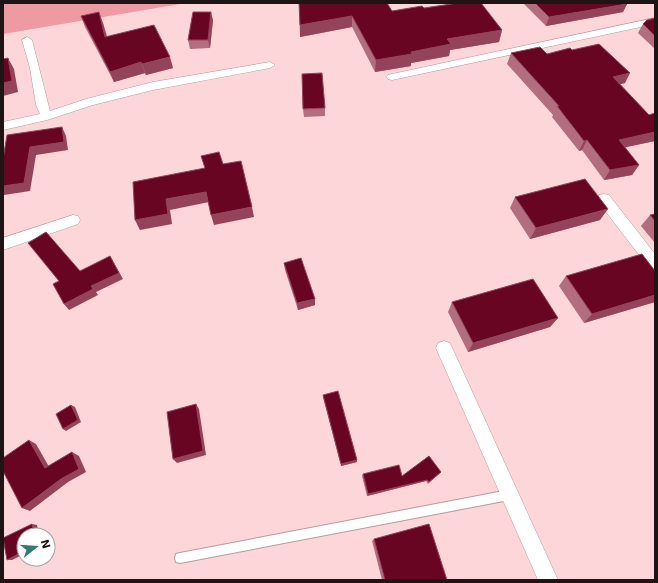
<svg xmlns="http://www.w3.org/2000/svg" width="658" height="583" viewBox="0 0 658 583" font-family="'DejaVu Sans',sans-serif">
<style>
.green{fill:#ed9aa3}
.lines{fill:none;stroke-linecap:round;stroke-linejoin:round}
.lane-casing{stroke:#bc999b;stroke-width:2}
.street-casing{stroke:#bc999b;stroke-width:1}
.lane{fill:#fff;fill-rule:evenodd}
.street{fill:#fff;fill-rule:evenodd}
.wall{fill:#b26e7e}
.shaded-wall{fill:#94445a}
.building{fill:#680523;stroke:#94445a}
</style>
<rect width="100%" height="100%" fill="#fcd6d9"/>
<!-- green -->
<polygon class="green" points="3,3 186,3 3,34"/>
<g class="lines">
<!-- lane casing -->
<g class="lane-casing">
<polygon id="lane" points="509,490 513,491 514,495 513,499 509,500 180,563 176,562 175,558 176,554 180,553"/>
</g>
<!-- street casing -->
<g class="street-casing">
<g id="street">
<polygon points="655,18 655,24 392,80 388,79 386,77 388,75 392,74"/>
<polygon points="27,37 32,40 50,111 86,99 153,82 270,62 275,65 270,68 153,90 93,105 47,120 3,130 3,122 40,114 36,105 30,68 22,40"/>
<polygon points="604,194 609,195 655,254 655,271 650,269 599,203 597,199 599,195"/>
<polygon points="73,215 78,216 80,220 78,224 3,250 3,238"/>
<polygon points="444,341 450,343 558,580 538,580 436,348 438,343"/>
</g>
</g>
<!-- lane -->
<use href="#lane" class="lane"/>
<!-- street -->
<use href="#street" class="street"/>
</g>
<!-- wall -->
<g class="wall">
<polygon points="299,3 392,11 424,8 502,30 499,42 450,50 449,56 411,63 411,66 375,72 352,27 300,37"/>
<polygon points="523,3 626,3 627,4 623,12 546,26"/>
<polygon points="81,16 103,23 107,36 173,68 146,75 145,73 114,82 85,27"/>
<polygon points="655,18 655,49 638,33 643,24"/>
<polygon points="213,20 210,48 190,49 188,40"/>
<polygon points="572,50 625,83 620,84 649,115 655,113 655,141 625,147 639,165 632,175 604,180 582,150 579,151 552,117 553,115 507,64 511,53 547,54"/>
<polygon points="325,108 325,116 304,117 303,109"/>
<polygon points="515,197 600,220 530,239 510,208"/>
<polygon points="655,214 655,243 641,226 650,215"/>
<polygon points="284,263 315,299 315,305 298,310 285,270"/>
<polygon points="655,271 655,302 584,323 559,286 566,276"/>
<polygon points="452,302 558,318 550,327 468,352 448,312"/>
<polygon points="323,395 357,462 341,466 323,397"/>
<polygon points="441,472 428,484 426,481 367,496 362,476 363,474 402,476"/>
<polygon points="374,539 447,580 382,580 372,541"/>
</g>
<!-- shaded-wall -->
<g class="shaded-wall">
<polygon points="627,4 623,12 546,26 549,17"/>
<polygon points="99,12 103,23 109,47 105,37"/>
<polygon points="211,12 213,20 210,48 208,40"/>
<polygon points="352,16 352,27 300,37 300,25"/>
<polygon points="502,30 499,42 450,50 449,56 411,63 411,66 375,72 376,60 411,52 447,39"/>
<polygon points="170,57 173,68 146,75 142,64"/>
<polygon points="8,58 14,69 18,92 3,96 3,83"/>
<polygon points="141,62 145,73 114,82 110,72"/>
<polygon points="630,73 625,83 607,87 613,77"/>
<polygon points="62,127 66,136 68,150 36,155 30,191 4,195 3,193 3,186 30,147"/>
<polygon points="655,132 655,141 613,150 619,140"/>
<polygon points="587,140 582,150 579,151 584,141"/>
<polygon points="639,165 632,175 604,180 610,170"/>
<polygon points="206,192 209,202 170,210 172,224 140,230 135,220 166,199"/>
<polygon points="252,207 254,217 214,225 211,215"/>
<polygon points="608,209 600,220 530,239 536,228"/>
<polygon points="110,256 123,279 96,292 98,295 69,310 64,304 91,286"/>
<polygon points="655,295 655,302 584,323 592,314"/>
<polygon points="315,299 315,305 298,310 297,303"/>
<polygon points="558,318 550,327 468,352 473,343"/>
<polygon points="196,404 199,409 206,455 177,463 173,459"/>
<polygon points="71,405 75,407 81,422 66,431 63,429"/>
<polygon points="29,440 36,444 52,472 45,468"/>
<polygon points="72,452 79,456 86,472 68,482 30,511 22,508"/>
<polygon points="357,460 357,462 341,466 341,464"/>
<polygon points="427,480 426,481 367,496 368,494"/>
<polygon points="32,524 37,525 39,535 35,535"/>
<polygon points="24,551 24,554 12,560 7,560"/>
</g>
<!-- building -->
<g class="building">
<polygon points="299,3 387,3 392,11 422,6 424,8 458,3 481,3 502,30 447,39 451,44 411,52 412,54 376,60 352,16 300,25"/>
<polygon points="535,3 626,3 627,4 549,17"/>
<polygon points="99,12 105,37 154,25 170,57 142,64 141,62 110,72 81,16"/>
<polygon points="193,12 211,12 208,40 188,40"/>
<polygon points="655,18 655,36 643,24 647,20"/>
<polygon points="599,44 630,73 613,77 649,115 655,113 655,132 619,140 639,165 610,170 587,140 584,141 557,106 559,106 511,53 540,47 547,54 570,48 572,50"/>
<polygon points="8,58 12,81 3,83 3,59"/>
<polygon points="322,73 325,108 303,109 302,74"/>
<polygon points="62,127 64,142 30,147 24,183 3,186 3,159 7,135"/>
<polygon points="219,152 223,164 241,161 252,207 211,215 206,192 166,199 168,214 135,220 133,182 205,168 201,156"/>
<polygon points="585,179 608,209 536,228 515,197"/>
<polygon points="655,214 655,221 650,215"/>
<polygon points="46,232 80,271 110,256 119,273 91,286 93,289 64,304 53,284 59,281 28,243"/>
<polygon points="642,254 655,271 655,295 592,314 566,276"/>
<polygon points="301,258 315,299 297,303 284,263"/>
<polygon points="533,279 558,318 473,343 452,302"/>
<polygon points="338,391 357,460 341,464 323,395"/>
<polygon points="196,404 203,451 173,459 167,412"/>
<polygon points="71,405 78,420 63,429 56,414"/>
<polygon points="29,440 45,468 72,452 79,469 61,479 22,508 3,471 3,458"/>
<polygon points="429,456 441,472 429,482 427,480 368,494 363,474 399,465 402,476"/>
<polygon points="32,524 35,535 24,535 24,551 7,560 3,538"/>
<polygon points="429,524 447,580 385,580 374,539"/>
</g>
<!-- border -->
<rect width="658" height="583" fill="none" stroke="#201314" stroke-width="8"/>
<!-- north arrow -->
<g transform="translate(36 547) rotate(73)"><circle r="19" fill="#ffffff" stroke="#a6a1a1"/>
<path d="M0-3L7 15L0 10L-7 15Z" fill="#327b79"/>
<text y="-6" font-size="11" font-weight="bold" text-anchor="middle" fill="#201314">N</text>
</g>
</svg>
